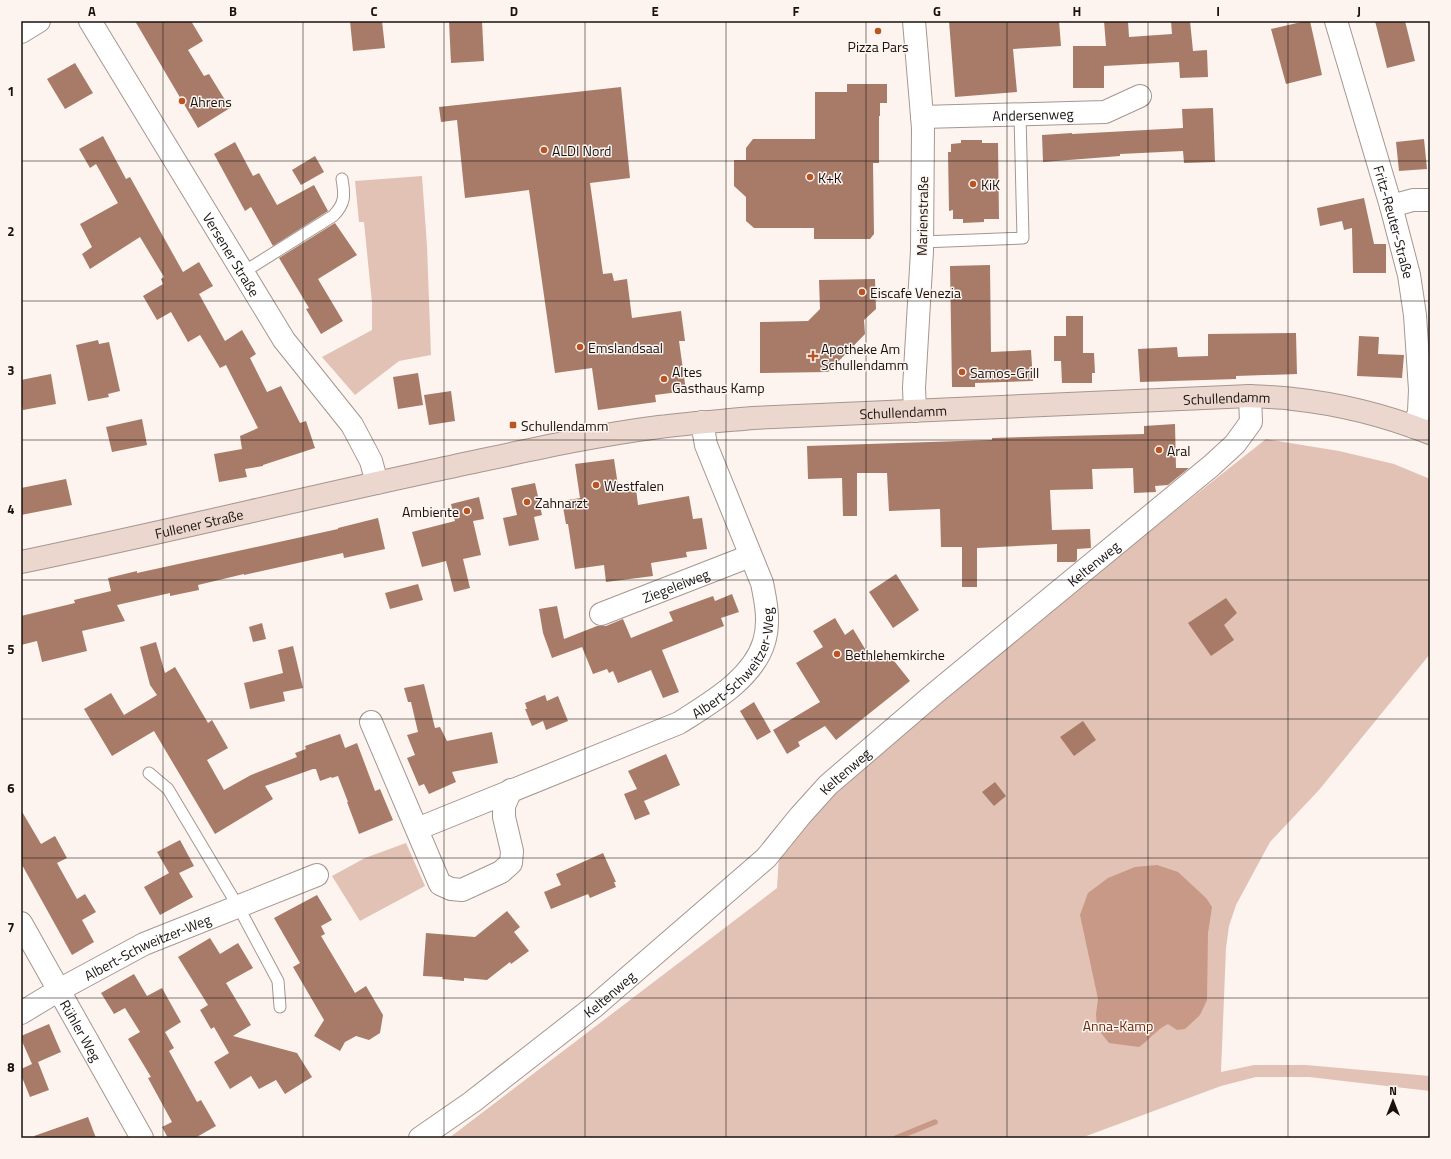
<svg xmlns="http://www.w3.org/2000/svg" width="1451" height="1159" viewBox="0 0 1451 1159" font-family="'Titillium Web',sans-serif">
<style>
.green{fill:#e2c2b5}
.water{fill:#c79986}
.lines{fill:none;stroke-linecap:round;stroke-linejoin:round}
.stream{stroke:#c79986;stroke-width:5.5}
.building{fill:#a77b68}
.service-casing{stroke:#a59690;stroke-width:13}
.minor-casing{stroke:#a59690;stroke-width:24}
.tertiary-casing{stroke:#a59690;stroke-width:24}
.secondary-casing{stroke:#a59690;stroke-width:24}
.service{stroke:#fff;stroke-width:11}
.minor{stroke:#fff;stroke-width:22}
.tertiary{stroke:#fff;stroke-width:22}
.secondary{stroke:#ebd7ce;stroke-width:22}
.grid{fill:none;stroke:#17120f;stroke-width:1;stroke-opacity:0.55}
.poi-dot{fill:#b95423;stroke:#fdf4ef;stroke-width:1.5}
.labels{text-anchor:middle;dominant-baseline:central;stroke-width:3;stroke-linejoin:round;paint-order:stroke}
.poi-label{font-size:14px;fill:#17120f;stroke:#fdf4ef;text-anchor:start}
.street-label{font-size:14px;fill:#17120f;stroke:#fdf4ef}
.park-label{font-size:14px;fill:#682d12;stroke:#fdf4ef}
.neatline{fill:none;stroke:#17120f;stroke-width:1.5}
.grid-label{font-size:13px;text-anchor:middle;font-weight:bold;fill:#17120f}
</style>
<rect width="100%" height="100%" fill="#fdf4ef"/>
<!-- green -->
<g class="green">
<polygon points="422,176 427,246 431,355 399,361 355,395 322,357 372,330 372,303 364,222 359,222 355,181"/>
<polygon points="1266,439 1339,451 1394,464 1430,479 1430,654 1319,790 1270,842 1236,905 1229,926 1226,948 1221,1072 1254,1065 1306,1065 1430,1076 1430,1091 1309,1077 1256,1077 1221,1086 1081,1138 449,1138 777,888 779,855 835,788 983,663"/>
<polygon points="406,843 425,886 360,921 332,876 365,858"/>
</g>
<!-- water -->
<path class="water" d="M1157 865 1178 872 1206 898 1212 907 1208 933 1207 1000 1200 1015 1185 1029 1177 1030 1168 1024C1157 1029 1149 1040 1139 1047L1109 1043 1097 1028 1096 1014 1098 999 1080 915 1088 893 1108 878 1135 867Z"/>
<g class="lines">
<!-- stream -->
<polyline class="stream" points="896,1138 935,1122"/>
</g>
<!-- building -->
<g class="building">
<polygon points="135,21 191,21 203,41 188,50 204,76 209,74 230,108 198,128"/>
<polygon points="350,21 382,21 385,48 353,51"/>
<polygon points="449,21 482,21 484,61 451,63"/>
<polygon points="949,21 1059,21 1061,46 1013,49 1017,92 955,97"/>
<polygon points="1104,21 1128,21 1129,37 1172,34 1171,21 1190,21 1193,51 1207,50 1208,77 1180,78 1179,62 1104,66 1104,88 1073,88 1073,46 1106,46"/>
<polygon points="1306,21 1310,21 1322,75 1286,84 1271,29"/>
<polygon points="1375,21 1405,21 1415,61 1387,68"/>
<polygon points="75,63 93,93 65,109 47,79"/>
<polygon points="847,84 887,84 887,103 880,103 880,116 879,116 879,163 873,163 874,234 870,239 814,239 814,228 754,228 746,221 746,197 734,186 734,160 746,160 746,148 753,139 815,139 815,92 847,92"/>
<polygon points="621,87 630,178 590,183 603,274 612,273 614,281 627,279 632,318 681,311 685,341 679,341 686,391 655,395 656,402 598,410 592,368 555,373 529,190 465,198 457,120 441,122 439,107"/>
<polygon points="1213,108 1215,162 1184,163 1183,151 1120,154 1120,156 1043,162 1042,135 1072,133 1072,134 1183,128 1182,109"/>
<polygon points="103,136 126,179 130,177 183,272 199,262 213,286 199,294 225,341 242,330 256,354 250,358 267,392 281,386 300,423 306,421 315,448 263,465 263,466 245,469 247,477 219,482 214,454 242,449 240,436 258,428 226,365 220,368 200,335 188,342 171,312 157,320 143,296 163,284 161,279 164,277 140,237 90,269 82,254 92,247 80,224 118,203 96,164 90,168 79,149"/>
<polygon points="1424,139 1427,169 1399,171 1396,142"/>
<polygon points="961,140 982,140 982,143 998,143 999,219 984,219 984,222 963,223 963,219 953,219 953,210 949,211 948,152 951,152 951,144 961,143"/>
<polygon points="235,142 253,176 259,173 277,205 314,185 328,211 273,246 251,207 245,211 214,154"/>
<polygon points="315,156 324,172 301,185 292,170"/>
<polygon points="1364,198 1374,244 1386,244 1386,273 1353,273 1352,228 1344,230 1342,221 1320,226 1317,208"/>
<polygon points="335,223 357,255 318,279 343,321 321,334 306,309 309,308 279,258"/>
<polygon points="990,265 991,352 1031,350 1033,381 975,383 975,387 952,387 950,266"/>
<polygon points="875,279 876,309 864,320 865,334 828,372 760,373 760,322 808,321 820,309 819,280"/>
<polygon points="1066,316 1083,316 1083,353 1094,353 1095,373 1092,373 1092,383 1062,383 1061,361 1054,361 1054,336 1066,336"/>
<polygon points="1296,333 1297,374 1236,376 1236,379 1140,382 1138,349 1177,347 1178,357 1208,356 1208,334"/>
<polygon points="1359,336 1379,337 1378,354 1404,355 1402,378 1357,376"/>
<polygon points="98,340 99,344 109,342 120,391 108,394 109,397 88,401 76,345"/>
<polygon points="418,373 423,405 398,409 393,377"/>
<polygon points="51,374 56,404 23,410 21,402 21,380"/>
<polygon points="451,391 455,421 429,425 424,395"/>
<polygon points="142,419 147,445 112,452 106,427"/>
<polygon points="1175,424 1176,468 1189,468 1168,485 1155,486 1156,492 1134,493 1133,468 1092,469 1093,489 1050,490 1052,530 1090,529 1091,548 1077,549 1077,560 1075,562 1057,562 1057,544 977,548 977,587 962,587 962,547 941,547 940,509 889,511 887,473 857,473 857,516 843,516 842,478 808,479 807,446 992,440 992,438 1144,434 1144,426"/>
<polygon points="614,459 619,492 636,489 638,505 689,496 693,519 702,518 707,549 686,552 687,557 651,563 653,576 606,582 604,565 575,569 568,524 566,524 562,501 580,498 575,464"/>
<polygon points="66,479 72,505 21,515 21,488"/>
<polygon points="535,483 542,515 534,517 539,540 509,546 503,518 517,515 511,488"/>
<polygon points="479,497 484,519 473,521 481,555 463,559 470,588 454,592 446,561 422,567 412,532 455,521 451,504"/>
<polygon points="378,518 385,549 344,558 343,553 244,575 244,574 198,585 199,590 170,596 170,593 117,605 125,621 82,631 87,651 42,662 37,641 21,645 21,616 75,603 74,600 111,591 108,578 137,571 137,573 338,529 338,528"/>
<polygon points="896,574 919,610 893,628 869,592"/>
<polygon points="418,584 423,600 390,609 385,593"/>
<polygon points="732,594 739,612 721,618 724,626 662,650 679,692 663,698 651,670 618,683 613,671 609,673 607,669 593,674 582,647 552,658 543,633 539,609 557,606 564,639 597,626 606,626 623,619 631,638 673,621 669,612 713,596 715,601"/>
<polygon points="1226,598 1237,613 1224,625 1234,640 1211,656 1188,623"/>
<polygon points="835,618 845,635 853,629 873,662 887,652 910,681 836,740 825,726 798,742 800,746 787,754 773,730 820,702 796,663 823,647 813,631"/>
<polygon points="262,623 266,639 253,642 249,627"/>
<polygon points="156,642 165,673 175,667 208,723 212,720 228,748 207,760 224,790 251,775 297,757 295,753 306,749 305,746 340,734 345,748 357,743 375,791 380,789 393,820 359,834 347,802 348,802 338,776 332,778 331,777 320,781 316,769 313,769 265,786 273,799 215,834 154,731 112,756 84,709 111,693 124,715 157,695 150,685 140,647"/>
<polygon points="293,646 303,688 283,692 285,701 250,709 244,683 283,673 278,650"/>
<polygon points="424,684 435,728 440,727 447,741 492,732 498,763 452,772 456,782 429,794 424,784 419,786 407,758 415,755 407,735 418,732 411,702 408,702 404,688"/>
<polygon points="545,695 547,701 558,696 568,721 546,730 543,721 532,726 525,709 527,709 525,703"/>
<polygon points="754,702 771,732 757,740 740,711"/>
<polygon points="1083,721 1096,740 1074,756 1060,737"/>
<polygon points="666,754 680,785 644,801 650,814 635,820 624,794 637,789 628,771"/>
<polygon points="995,782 1006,796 994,806 982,792"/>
<polygon points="21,810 41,844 55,836 67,858 57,863 77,899 85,894 96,912 82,920 94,942 72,955 21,863"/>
<polygon points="180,840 194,866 179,873 193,897 160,915 144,887 169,873 157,852"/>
<polygon points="603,853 616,882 614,882 616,887 590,898 588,894 551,909 544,892 561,885 556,874"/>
<polygon points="317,895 332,920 321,926 325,934 321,936 355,993 366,986 383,1015 380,1033 369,1040 356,1036 345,1042 340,1051 314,1036 324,1020 293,967 300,963 274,918"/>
<polygon points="507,911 520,927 514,932 529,951 511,964 510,962 487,980 464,978 464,981 442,979 443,977 423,976 426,933 475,937"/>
<polygon points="210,938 220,954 238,943 253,968 226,983 251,1025 233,1036 297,1053 312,1077 285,1094 276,1080 259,1089 251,1076 230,1089 214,1062 229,1053 214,1027 211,1029 200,1010 208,1005 178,957"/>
<polygon points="134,974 147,996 162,988 181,1022 165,1032 174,1048 169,1051 197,1102 201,1100 216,1126 195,1138 168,1138 162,1127 172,1122 148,1078 151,1077 128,1039 140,1032 125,1008 114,1014 101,993"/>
<polygon points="49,1024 61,1052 38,1062 49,1090 30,1097 21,1075 21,1069 32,1064 21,1039 21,1036"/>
<polygon points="88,1117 96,1138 35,1138 34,1136"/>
</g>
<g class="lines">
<!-- service casing -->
<g class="service-casing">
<g id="service">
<polyline points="922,242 1023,238 1020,115"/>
<path d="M242 273 333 216C345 204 345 196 342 179"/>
<polyline points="149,773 168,789 239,908 278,981 280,1007"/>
</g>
</g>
<!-- minor casing -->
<g class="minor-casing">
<g id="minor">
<polyline points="914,21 923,128 922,251 914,388 915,411"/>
<path id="s1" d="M1336 21 1391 206 1409 275 1415 315 1420 390 1419 412 1414 427"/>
<polyline points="21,32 39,21"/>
<path id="s2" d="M922 117 1105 112 1140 96"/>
<polyline points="1391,206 1413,200 1430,200"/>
<path id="s3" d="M601 614 750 556"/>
<polyline points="371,722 440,884 451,889 462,890 501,872 511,863 512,851 504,817 504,806 511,790"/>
<path id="s4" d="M417 829 679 723C710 703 753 679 764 642 770 623 766 602 762 583L706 445 702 422"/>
<path id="s5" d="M21 923 142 1138"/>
<path id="s6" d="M21 1013 59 990 144 944 317 875"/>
<path id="s7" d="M420 1138 472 1102 595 1006 766 858 800 816 828 785 934 694 1211 466 1235 444 1251 422 1250 396"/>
</g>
</g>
<!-- tertiary casing -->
<g class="tertiary-casing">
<g id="tertiary">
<path id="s8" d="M90 21 284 340 352 425 371 461 377 483"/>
</g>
</g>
<!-- secondary casing -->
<g class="secondary-casing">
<g id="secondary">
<path id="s9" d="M21 562C157 534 292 501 427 472 504 456 581 437 659 427 690 423 721 421 753 418L1250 396C1264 397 1279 397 1293 399 1340 404 1387 416 1430 433"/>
</g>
</g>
<!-- service -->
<use href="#service" class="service"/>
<!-- minor -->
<use href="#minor" class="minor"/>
<!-- tertiary -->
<use href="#tertiary" class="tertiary"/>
<!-- secondary -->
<use href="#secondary" class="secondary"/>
</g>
<!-- grid -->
<path class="grid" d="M163 21V1138M303 21V1138M444 21V1138M585 21V1138M726 21V1138M866 21V1138M1007 21V1138M1148 21V1138M1288 21V1138M21 161H1430M21 301H1430M21 440H1430M21 580H1430M21 719H1430M21 858H1430M21 998H1430"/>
<!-- markers -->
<g class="poi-dot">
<circle cx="878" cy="31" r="4"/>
<circle cx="182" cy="101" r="4"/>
<circle cx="544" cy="150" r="4"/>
<circle cx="810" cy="177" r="4"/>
<circle cx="973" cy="184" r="4"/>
<circle cx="862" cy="292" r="4"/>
<circle cx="580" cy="347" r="4"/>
<path d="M811 350h4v4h4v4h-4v4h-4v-4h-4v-4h4z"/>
<circle cx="962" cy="372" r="4"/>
<circle cx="664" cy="379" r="4"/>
<rect x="509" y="421" width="8" height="8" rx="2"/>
<circle cx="1159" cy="450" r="4"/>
<circle cx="596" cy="485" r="4"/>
<circle cx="527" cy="502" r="4"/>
<circle cx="467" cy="511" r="4"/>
<circle cx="837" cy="654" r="4"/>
</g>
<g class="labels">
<!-- poi labels -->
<g class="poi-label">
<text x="878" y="46" text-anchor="middle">Pizza Pars</text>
<text x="190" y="101">Ahrens</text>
<text x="552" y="150">ALDI Nord</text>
<text x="818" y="177">K+K</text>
<text x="981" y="184">KiK</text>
<text x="870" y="292">Eiscafe Venezia</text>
<text x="588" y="347">Emslandsaal</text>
<text x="821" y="348">Apotheke Am<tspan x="821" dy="16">Schullendamm</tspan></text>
<text x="672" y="371">Altes<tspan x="672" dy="16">Gasthaus Kamp</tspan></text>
<text x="970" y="372">Samos-Grill</text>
<text x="521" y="425">Schullendamm</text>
<text x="1167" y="450">Aral</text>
<text x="604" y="485">Westfalen</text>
<text x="535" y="502">Zahnarzt</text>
<text x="459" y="511" text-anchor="end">Ambiente</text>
<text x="845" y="654">Bethlehemkirche</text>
</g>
<!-- street labels -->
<g class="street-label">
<text stroke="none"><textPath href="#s2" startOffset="111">Andersenweg</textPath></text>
<text transform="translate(922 216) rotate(-89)">Marienstraße</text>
<text stroke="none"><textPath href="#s1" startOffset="209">Fritz-Reuter-Straße</textPath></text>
<text stroke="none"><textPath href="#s8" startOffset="273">Versener Straße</textPath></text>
<text stroke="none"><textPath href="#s9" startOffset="1221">Schullendamm</textPath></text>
<text stroke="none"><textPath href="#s9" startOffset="897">Schullendamm</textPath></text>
<text stroke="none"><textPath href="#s9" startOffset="182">Fullener Straße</textPath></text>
<text stroke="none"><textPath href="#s7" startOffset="887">Keltenweg</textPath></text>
<text stroke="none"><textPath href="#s3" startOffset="80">Ziegeleiweg</textPath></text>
<text stroke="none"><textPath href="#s4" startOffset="368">Albert-Schweitzer-Weg</textPath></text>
<text stroke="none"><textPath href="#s7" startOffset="563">Keltenweg</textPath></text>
<text stroke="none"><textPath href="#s6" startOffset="143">Albert-Schweitzer-Weg</textPath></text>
<text stroke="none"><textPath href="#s7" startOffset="238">Keltenweg</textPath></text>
<text stroke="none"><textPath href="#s5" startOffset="123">Rühler Weg</textPath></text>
</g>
<!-- park labels -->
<g class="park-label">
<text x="1118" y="1025">Anna-Kamp</text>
</g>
</g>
<!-- border -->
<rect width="1451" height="1159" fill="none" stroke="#fdf4ef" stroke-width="44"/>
<!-- north arrow -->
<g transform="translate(1393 1101)" stroke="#fdf4ef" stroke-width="3" paint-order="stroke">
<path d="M0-3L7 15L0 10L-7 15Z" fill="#17120f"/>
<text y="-6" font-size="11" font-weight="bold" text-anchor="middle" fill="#17120f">N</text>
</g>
<rect x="22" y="22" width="1407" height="1115" class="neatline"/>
<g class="grid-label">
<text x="92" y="16">A</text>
<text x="233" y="16">B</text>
<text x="374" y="16">C</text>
<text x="514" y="16">D</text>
<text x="655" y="16">E</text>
<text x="796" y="16">F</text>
<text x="937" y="16">G</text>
<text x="1077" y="16">H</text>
<text x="1218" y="16">I</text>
<text x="1359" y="16">J</text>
<text x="11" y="96">1</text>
<text x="11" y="236">2</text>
<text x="11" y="375">3</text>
<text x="11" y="514">4</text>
<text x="11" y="654">5</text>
<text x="11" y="793">6</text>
<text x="11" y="932">7</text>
<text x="11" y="1072">8</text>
</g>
</svg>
